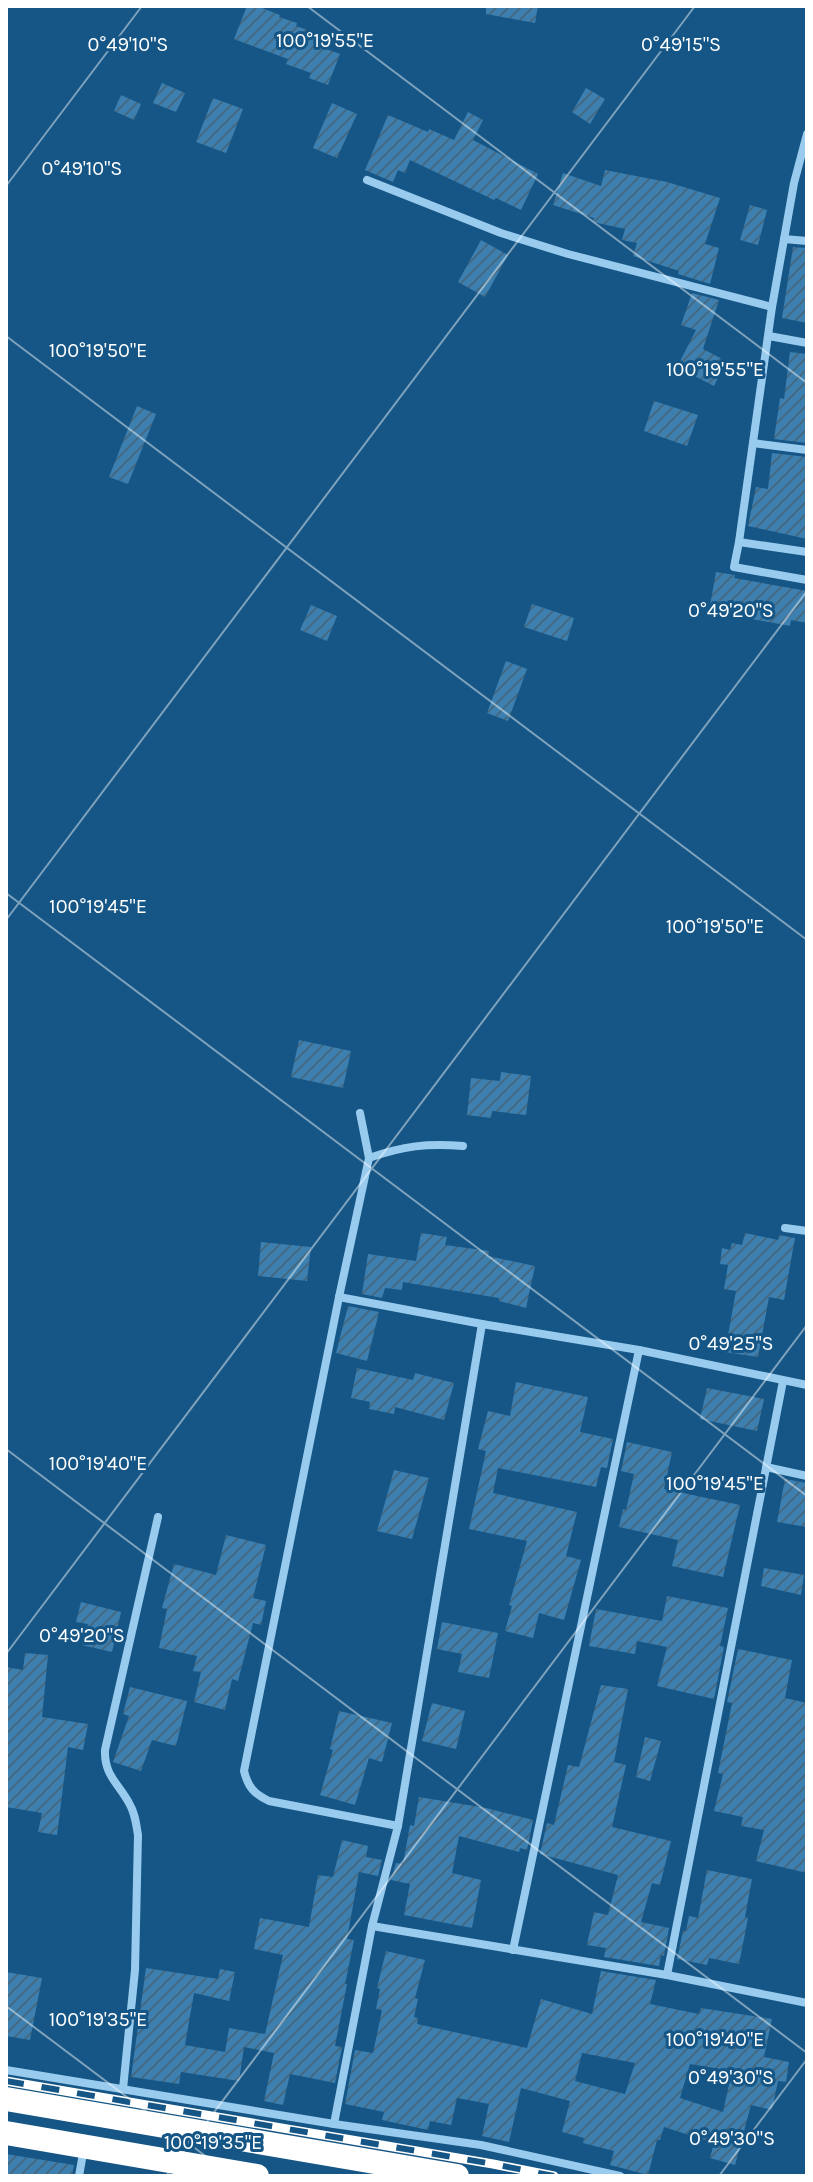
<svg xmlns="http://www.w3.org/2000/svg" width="813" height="2182" viewBox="0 0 813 2182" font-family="Karla,sans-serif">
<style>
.building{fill:url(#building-hatch);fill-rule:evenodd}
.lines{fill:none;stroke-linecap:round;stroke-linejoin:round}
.street{stroke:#99cbef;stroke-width:8}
.highway{stroke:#fff;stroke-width:24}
.rail-casing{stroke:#fff;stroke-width:9}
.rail{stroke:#155686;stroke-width:6;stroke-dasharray:18;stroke-linecap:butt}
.ticks{fill:none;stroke:#fff;stroke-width:2;stroke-opacity:0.45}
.ticks-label{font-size:20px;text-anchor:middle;fill:#fff;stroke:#155686;stroke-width:6;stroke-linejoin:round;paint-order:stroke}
</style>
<defs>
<pattern id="building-hatch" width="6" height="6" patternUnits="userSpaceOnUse" patternTransform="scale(2)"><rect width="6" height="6" fill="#3d80b0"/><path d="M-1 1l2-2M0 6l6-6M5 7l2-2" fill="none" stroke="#446983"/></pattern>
</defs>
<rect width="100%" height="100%" fill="#155686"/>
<!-- building -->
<g class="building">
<polygon points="247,6 257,6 280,15 279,17 297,23 296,26 319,34 315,45 340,54 328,85 309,78 311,73 286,64 288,59 234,39"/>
<polygon points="486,6 538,6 535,23 486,14"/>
<polygon points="162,83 185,93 176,112 153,103"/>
<polygon points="586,88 605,99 590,124 572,112"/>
<polygon points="121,95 141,104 134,120 114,111"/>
<polygon points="213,98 243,109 226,153 196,142"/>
<polygon points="332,103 357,114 337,158 313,148"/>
<polygon points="468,112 483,120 473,140 538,174 521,210 496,198 494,200 410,160 405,173 398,170 393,182 365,170 388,115 428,132 429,129 454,140"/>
<polygon points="605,170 667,182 720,198 705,244 719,248 710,284 678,274 679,271 633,256 637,243 622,240 625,229 593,222 594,218 553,205 563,173 601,186"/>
<polygon points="750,205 767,210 758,245 740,240"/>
<polygon points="481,240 508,255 485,297 458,282"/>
<polygon points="793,247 807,248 807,323 782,318"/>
<polygon points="692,293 719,300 703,349 726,361 714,386 677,367 696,330 681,325"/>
<polygon points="790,352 807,354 807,443 774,439 780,398 784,399"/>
<polygon points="654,401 698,415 687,446 644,431"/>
<polygon points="137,406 156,414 128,484 109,477"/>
<polygon points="772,453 807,457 807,539 748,526 756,487 768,489"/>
<polygon points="716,572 735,575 734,578 807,591 807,623 791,620 790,626 709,611"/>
<polygon points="532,604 574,618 567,641 524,627"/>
<polygon points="311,605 337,616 327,641 300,630"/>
<polygon points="506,661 527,669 508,721 487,713"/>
<polygon points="299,1040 351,1051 343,1088 291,1077"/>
<polygon points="501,1072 531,1076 526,1115 492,1111 491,1118 467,1115 471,1078 500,1081"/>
<polygon points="421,1233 447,1237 445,1245 489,1251 488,1256 535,1266 526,1308 499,1301 499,1298 403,1282 402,1290 385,1288 382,1298 362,1294 368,1254 416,1261"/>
<polygon points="745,1233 778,1240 779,1235 795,1238 784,1300 769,1297 758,1357 725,1352 736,1291 724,1289 728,1265 720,1264 722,1248 730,1250 732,1243 742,1245"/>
<polygon points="261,1242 311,1247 307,1281 258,1276"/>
<polygon points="348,1306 379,1312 367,1361 336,1353"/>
<polygon points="357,1368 413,1380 415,1373 454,1383 444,1420 395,1407 394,1414 369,1409 370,1402 351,1398"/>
<polygon points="516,1382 588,1397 580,1432 613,1439 607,1468 601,1467 596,1487 498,1468 493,1493 577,1512 566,1556 581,1560 564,1620 539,1613 533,1638 505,1631 512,1606 509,1605 527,1541 469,1529 486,1451 478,1449 488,1411 510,1416"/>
<polygon points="707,1388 764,1399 757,1431 700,1419"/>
<polygon points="627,1442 672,1452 664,1489 740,1505 723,1577 672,1566 678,1540 619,1527 623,1509 626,1510 634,1474 621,1471"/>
<polygon points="394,1470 429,1478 412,1539 377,1531"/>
<polygon points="785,1479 807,1483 807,1527 777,1522"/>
<polygon points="226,1535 266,1545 253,1598 266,1601 261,1625 253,1623 238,1681 232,1679 225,1710 194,1702 201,1672 193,1671 197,1656 159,1648 167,1609 162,1608 174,1564 216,1575"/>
<polygon points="764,1568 804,1575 801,1595 761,1586"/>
<polygon points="667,1596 728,1608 720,1646 724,1647 714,1699 657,1686 667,1647 637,1641 635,1654 589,1646 596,1609 662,1621"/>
<polygon points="81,1602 121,1612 112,1652 82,1645 88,1624 76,1622"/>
<polygon points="442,1622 498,1633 489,1678 458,1672 462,1654 437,1649"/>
<polygon points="738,1649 792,1660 785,1698 807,1703 807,1873 756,1861 764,1830 741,1826 743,1817 714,1811 723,1774 718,1773 732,1703 727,1702"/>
<polygon points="25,1653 48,1655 42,1717 88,1724 83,1750 68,1747 57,1835 38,1832 42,1813 6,1807 6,1667 23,1670"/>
<polygon points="601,1685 628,1689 614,1762 626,1765 612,1827 671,1841 660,1885 652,1883 641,1922 669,1928 664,1956 661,1955 659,1966 604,1957 606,1948 587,1945 594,1912 608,1915 618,1875 540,1854 547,1823 554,1825 568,1765 579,1767"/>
<polygon points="130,1687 187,1701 176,1746 152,1740 141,1771 113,1762 129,1716 123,1714"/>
<polygon points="432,1703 465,1711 456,1749 422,1741"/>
<polygon points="339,1711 392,1723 382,1762 369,1758 355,1805 320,1795 333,1750 330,1749"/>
<polygon points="645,1737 661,1741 650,1781 636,1777"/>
<polygon points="419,1797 486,1808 533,1820 527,1850 520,1848 519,1852 459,1836 452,1873 481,1880 472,1928 404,1915 410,1884 391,1880 396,1863 403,1864 410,1825 414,1826"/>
<polygon points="342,1840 368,1846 366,1857 382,1860 378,1876 359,1872 347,1939 354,1940 345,1984 347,1984 335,2046 342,2047 335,2083 290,2074 283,2105 264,2101 274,2053 244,2047 239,2081 181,2072 179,2084 131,2077 146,1968 218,1979 220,1969 235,1972 229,2001 194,1993 185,2045 225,2052 229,2028 265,2034 283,1955 254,1949 260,1918 309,1927 318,1875 333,1877"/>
<polygon points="707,1870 752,1879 745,1917 748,1918 739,1964 709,1958 707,1965 677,1959 683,1931 686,1931 689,1916 698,1918"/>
<path d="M386 1951 425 1960 415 1998 418 1999 414 2017 418 2018 417 2024 527 2048 541 1999 592 2014 601 1971 656 1980 650 2004 699 2014 701 2008 772 2019 764 2057 789 2062 786 2082 778 2081 772 2110 751 2105 735 2165 710 2158 714 2143 664 2127 660 2140H657L648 2175 610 2165 614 2151 583 2143 584 2138 562 2132 570 2101 521 2088 509 2142 482 2136 489 2104 457 2098 451 2125 430 2121 428 2130 382 2120 384 2112 345 2104 355 2050 373 2053 382 2010 376 2009 380 1989 377 1988ZM582 2053 635 2063 625 2094 575 2081ZM690 2064 732 2071 723 2112 680 2098Z"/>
<polygon points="6,1972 42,1978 30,2040 6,2036"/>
<polygon points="6,2154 74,2165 72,2176 6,2176"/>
</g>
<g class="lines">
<!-- street -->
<g class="street">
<polyline points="807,134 794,183 772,307 739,542 734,567 807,580"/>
<polyline points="367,180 501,233 568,254 772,307"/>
<polyline points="784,239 807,241"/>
<polyline points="769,336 807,343"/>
<polyline points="753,443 807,450"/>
<polyline points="739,542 807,552"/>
<path d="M360 1113 369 1158 339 1297 244 1771C248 1787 254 1794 269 1801L398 1826"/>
<path d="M369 1158C403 1146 427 1143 463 1146"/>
<polyline points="785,1228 807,1231"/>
<polyline points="339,1297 482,1324 639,1350 807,1385"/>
<polyline points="766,1467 807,1476"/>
<polyline points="372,1926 667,1975 807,2003"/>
<polyline points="513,1950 639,1350"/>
<polyline points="667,1975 783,1381"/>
<polyline points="6,2070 334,2124 481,2145 620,2176"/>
<path d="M123 2089 135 1970 138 1835C136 1823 135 1813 129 1803 118 1783 104 1775 105 1750L158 1517"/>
<polyline points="334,2124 372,1926 398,1826 482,1324"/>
<polyline points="79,2176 84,2148"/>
</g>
<!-- highway -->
<g class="highway">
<polyline points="6,2099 457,2176"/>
<polyline points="6,2133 257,2176"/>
</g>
<!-- rail casing -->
<g class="rail-casing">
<polyline id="rail" points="6,2081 493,2164 554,2176"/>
</g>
<!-- rail -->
<use href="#rail" class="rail"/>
</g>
<!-- ticks -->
<path class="ticks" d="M307 6 807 383M6 186 142 6M6 336 807 940M6 893 807 1496M6 920 695 6M6 1449 807 2053M6 1654 807 591M6 2006 232 2176M166 2176 807 1325M719 2176 807 2059"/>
<g class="ticks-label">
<text x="325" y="47">100°19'55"E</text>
<text x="128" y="51">0°49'10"S</text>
<text x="681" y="51">0°49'15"S</text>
<text x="82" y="175">0°49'10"S</text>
<text x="98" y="357">100°19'50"E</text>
<text x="715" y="376">100°19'55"E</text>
<text x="731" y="617">0°49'20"S</text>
<text x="98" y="913">100°19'45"E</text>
<text x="715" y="933">100°19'50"E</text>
<text x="731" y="1350">0°49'25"S</text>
<text x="98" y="1470">100°19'40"E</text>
<text x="715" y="1490">100°19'45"E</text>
<text x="82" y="1642">0°49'20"S</text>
<text x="98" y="2026">100°19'35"E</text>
<text x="715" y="2046">100°19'40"E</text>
<text x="731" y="2084">0°49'30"S</text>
<text x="732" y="2145">0°49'30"S</text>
<text x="213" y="2149">100°19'35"E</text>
</g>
<!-- border -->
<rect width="813" height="2182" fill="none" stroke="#ffffff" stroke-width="16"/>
</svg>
